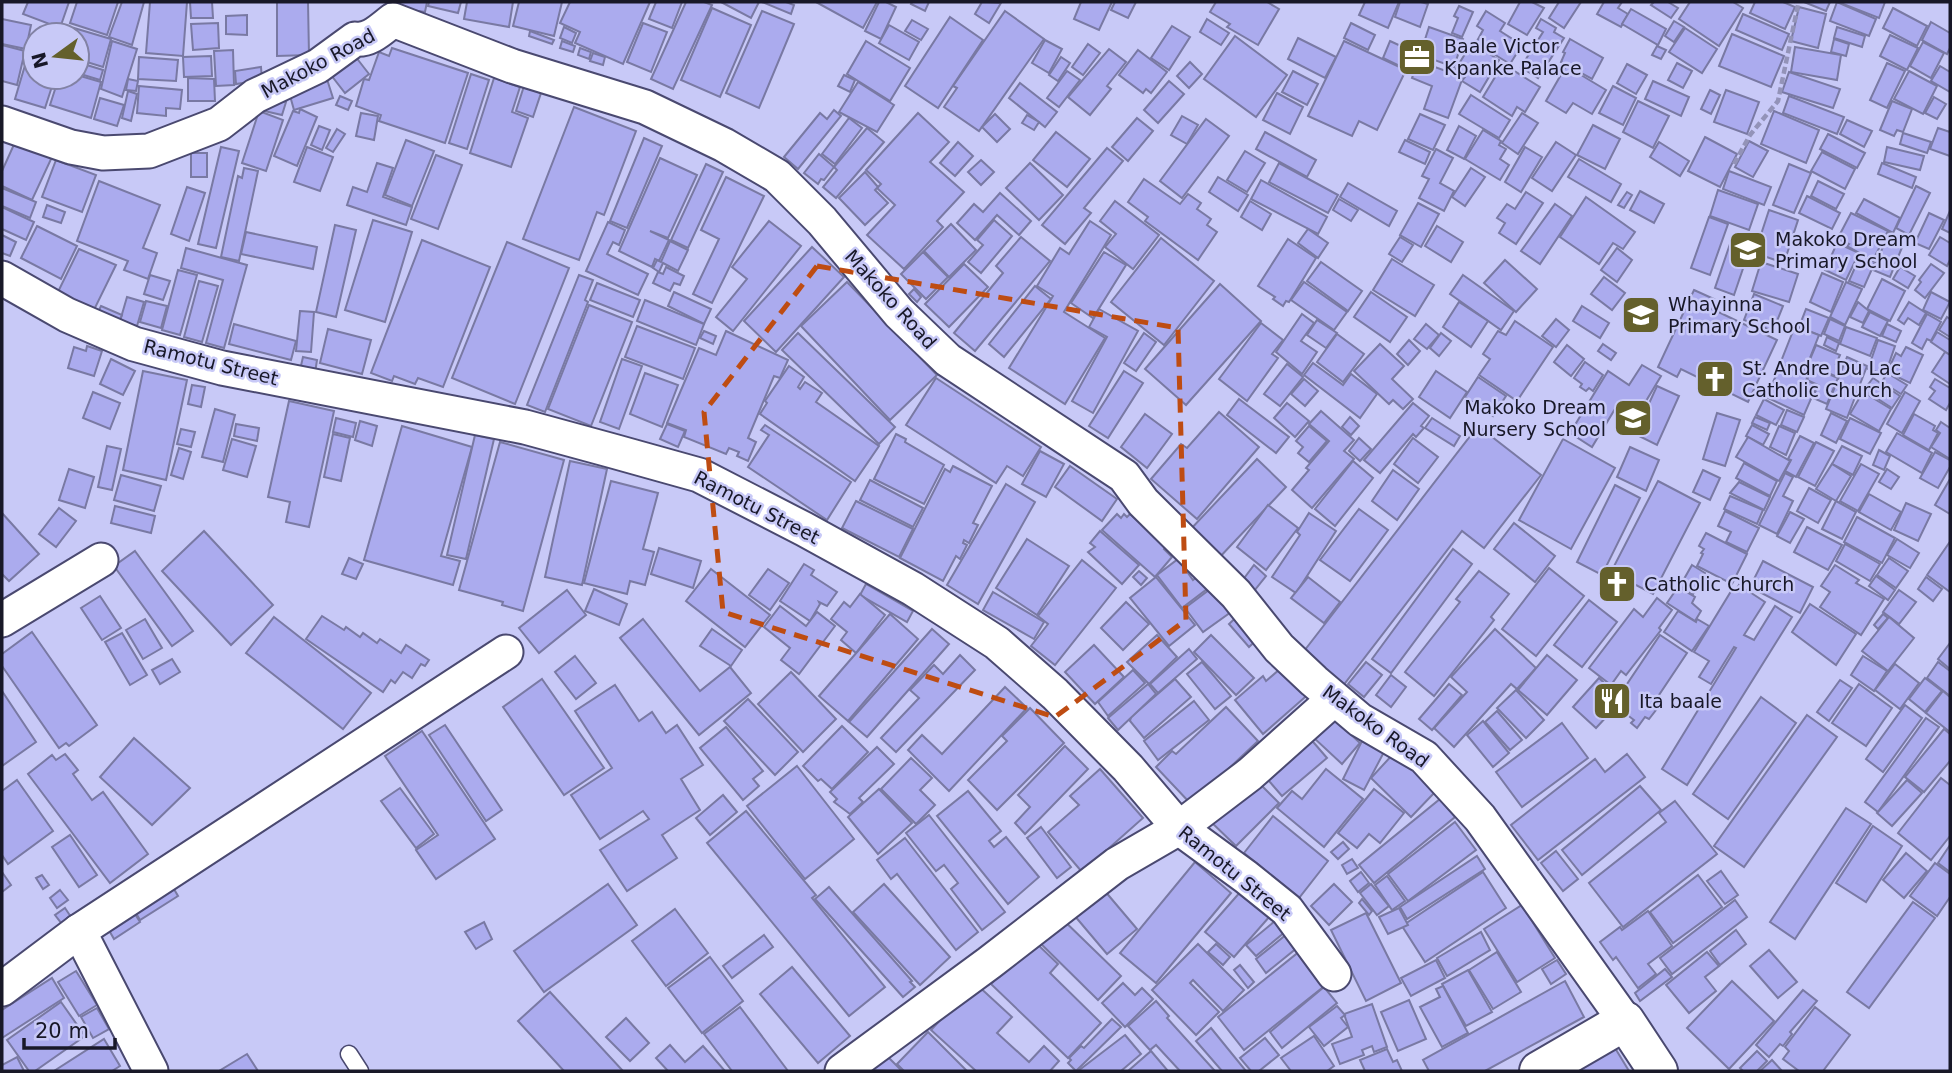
<svg xmlns="http://www.w3.org/2000/svg" width="1952" height="1073" viewBox="0 0 1952 1073" font-family="'DejaVu Sans',sans-serif">
<style>
.building{fill:#ababee;stroke:#7979a3;stroke-width:2}
.lines{fill:none;stroke-linecap:round;stroke-linejoin:round}
.lane-casing{stroke:#4a4970;stroke-width:19}
.street-casing{stroke:#4a4970;stroke-width:37}
.secondary-casing{stroke:#4a4970;stroke-width:42}
.path{stroke:#9393b8;stroke-width:4.5;stroke-dasharray:7 3.5;stroke-linecap:butt}
.lane{stroke:#fff;stroke-width:16}
.street{stroke:#fff;stroke-width:33}
.secondary{stroke:#fff;stroke-width:38}
.marked{fill:none;stroke:#be4c12;stroke-width:5;stroke-dasharray:14 9;stroke-linejoin:round}
.labels{text-anchor:middle;dominant-baseline:central;stroke-width:5;stroke-linejoin:round;paint-order:stroke}
.poi-label{font-size:19px;fill:#181828;stroke:#c8c9f7;text-anchor:start}
.street-label{font-size:19px;fill:#181828;stroke:#c8c9f7}
</style>
<rect width="100%" height="100%" fill="#c8c9f7"/>
<!-- building -->
<g class="building">
<polygon points="28,2 69,2 60,28 23,14"/>
<polygon points="77,2 118,2 107,35 70,23"/>
<polygon points="122,2 144,2 132,45 109,37"/>
<polygon points="150,2 187,2 183,56 146,53"/>
<polygon points="190,2 212,2 213,18 191,18"/>
<polygon points="277,2 308,2 309,55 277,56"/>
<polygon points="398,2 427,2 425,12 397,8"/>
<polygon points="429,2 461,2 458,13 428,6"/>
<polygon points="467,2 513,2 509,27 464,19"/>
<polygon points="519,2 562,2 554,36 513,26"/>
<polygon points="570,2 650,2 623,64 575,43 580,32 560,23"/>
<polygon points="656,2 682,2 672,28 649,19"/>
<polygon points="686,2 704,2 712,5 673,89 651,79"/>
<polygon points="721,2 759,2 751,18"/>
<polygon points="762,2 786,2 794,5 791,14"/>
<polygon points="816,2 877,2 863,28"/>
<polygon points="879,2 886,2 896,7 881,39 865,31"/>
<polygon points="912,2 929,2 925,11 911,4"/>
<polygon points="982,2 1001,3 989,23 975,14"/>
<polygon points="1081,2 1112,2 1099,30 1074,19"/>
<polygon points="1115,2 1136,2 1128,18 1111,10"/>
<polygon points="1216,2 1267,2 1279,9 1258,45 1227,27 1230,24 1210,12"/>
<polygon points="1365,2 1399,2 1388,28 1359,15"/>
<polygon points="1400,2 1421,2 1428,4 1420,27 1395,17"/>
<polygon points="1520,2 1532,2 1544,8 1527,35 1508,24"/>
<polygon points="1559,2 1581,2 1564,28 1549,18"/>
<polygon points="1604,2 1622,2 1618,8 1628,14 1621,27 1597,14"/>
<polygon points="1654,2 1668,2 1678,8 1671,18 1651,5"/>
<polygon points="1690,2 1733,2 1743,8 1719,46 1679,19"/>
<polygon points="1755,2 1783,2 1795,7 1785,29 1750,13"/>
<polygon points="1804,2 1830,2 1826,11"/>
<polygon points="1837,2 1876,19 1869,36 1830,21"/>
<polygon points="1838,2 1885,2 1879,18"/>
<polygon points="1459,6 1473,12 1462,37 1452,33 1458,18 1454,16"/>
<polygon points="1799,7 1826,14 1818,48 1791,41"/>
<polygon points="712,8 751,25 720,97 681,80"/>
<polygon points="1893,8 1927,26 1917,46 1883,28"/>
<polygon points="1631,9 1666,29 1658,45 1622,24"/>
<polygon points="762,11 794,24 759,108 726,93"/>
<polygon points="1005,11 1044,39 979,131 944,107 957,88 953,86"/>
<polygon points="1486,11 1505,23 1500,31 1522,45 1510,64 1476,43 1483,30 1477,26"/>
<polygon points="1743,14 1789,34 1782,50 1736,30"/>
<polygon points="247,15 247,35 226,34 226,16"/>
<polygon points="950,17 983,40 938,108 905,86"/>
<polygon points="2,19 31,25 26,49 2,44"/>
<polygon points="1207,19 1229,33 1221,45 1200,32"/>
<polygon points="1541,19 1556,28 1554,32 1564,38 1538,78 1521,67 1543,32 1536,28"/>
<polygon points="912,20 928,29 921,40 905,31"/>
<polygon points="1674,21 1684,27 1674,42 1665,36"/>
<polygon points="1931,22 1950,33 1950,48 1947,54 1922,40"/>
<polygon points="218,23 219,48 193,50 191,24"/>
<polygon points="643,23 667,32 651,72 627,62"/>
<polygon points="1351,23 1375,35 1368,50 1344,38"/>
<polygon points="889,25 919,42 909,60 879,43"/>
<polygon points="1172,26 1190,37 1169,70 1151,58"/>
<polygon points="564,27 576,33 572,43 560,38"/>
<polygon points="1429,27 1463,39 1454,67 1420,55"/>
<polygon points="1837,27 1865,36 1862,47 1834,38"/>
<polygon points="74,28 111,39 103,67 77,59 77,35 72,35"/>
<polygon points="1685,28 1717,49 1702,73 1669,52"/>
<polygon points="530,31 554,40 552,44 529,36"/>
<polygon points="1732,34 1784,56 1771,87 1719,66"/>
<polygon points="34,35 35,77 55,77 45,108 15,99"/>
<polygon points="1890,35 1918,48 1907,70 1880,56"/>
<polygon points="1235,36 1287,75 1256,117 1204,79"/>
<polygon points="1298,38 1336,57 1325,78 1288,59"/>
<polygon points="1570,39 1603,58 1592,79 1561,62 1565,53 1563,52"/>
<polygon points="1834,39 1849,44 1846,56 1831,52"/>
<polygon points="1045,40 1062,49 1049,73 1032,63"/>
<polygon points="112,41 137,49 122,97 101,89"/>
<polygon points="562,41 575,46 573,52 560,48"/>
<polygon points="866,41 910,68 890,101 847,74"/>
<polygon points="1344,41 1406,70 1377,130 1359,121 1352,136 1308,116"/>
<polygon points="1390,41 1416,53 1408,70 1383,58"/>
<polygon points="1923,42 1944,53 1931,78 1910,66"/>
<polygon points="1472,43 1499,60 1480,92 1462,81 1465,77 1455,70"/>
<polygon points="1088,44 1100,53 1083,75 1072,67"/>
<polygon points="2,45 25,51 17,85 2,81"/>
<polygon points="1657,46 1666,50 1661,59 1652,55"/>
<polygon points="1795,47 1841,55 1837,80 1791,72"/>
<polygon points="392,48 468,73 445,143 379,121 381,115 356,106 364,79 369,80 379,52 389,56"/>
<polygon points="580,48 591,52 589,59 578,55"/>
<polygon points="1109,49 1126,62 1107,86 1111,89 1090,115 1068,97"/>
<polygon points="233,50 234,85 216,86 214,51"/>
<polygon points="1138,50 1167,72 1151,93 1146,89 1143,93 1119,75"/>
<polygon points="593,53 605,57 603,65 590,61"/>
<polygon points="211,56 212,76 184,77 183,57"/>
<polygon points="355,56 369,74 345,93 331,75"/>
<polygon points="139,57 178,60 176,81 138,79"/>
<polygon points="1061,57 1070,63 1058,81 1049,75"/>
<polygon points="1418,61 1463,77 1448,118 1424,109 1432,86 1412,78"/>
<polygon points="77,62 103,70 100,80 77,73"/>
<polygon points="1190,62 1202,74 1189,88 1177,76"/>
<polygon points="1677,63 1692,71 1683,88 1668,80"/>
<polygon points="1887,63 1905,71 1887,108 1870,100"/>
<polygon points="1503,64 1540,87 1525,112 1517,107 1512,116 1483,97"/>
<polygon points="1627,64 1647,75 1636,94 1617,83"/>
<polygon points="1566,66 1606,90 1592,114 1573,103 1566,113 1546,101"/>
<polygon points="1940,66 1950,72 1950,92 1931,81"/>
<polygon points="261,67 262,80 236,84 235,71"/>
<polygon points="1067,71 1080,80 1059,107 1047,98"/>
<polygon points="1293,71 1318,84 1307,105 1282,92"/>
<polygon points="1909,71 1937,86 1923,114 1894,99"/>
<polygon points="1789,72 1840,89 1833,108 1782,92"/>
<polygon points="325,73 333,98 294,110 287,85"/>
<polygon points="471,74 489,80 467,149 449,143"/>
<polygon points="77,75 101,82 91,118 50,105 59,77 77,77"/>
<polygon points="844,75 855,80 850,92 838,86"/>
<polygon points="188,78 214,79 215,101 188,101"/>
<polygon points="494,78 520,87 512,112 528,118 511,167 470,153"/>
<polygon points="128,79 138,81 136,91 126,90"/>
<polygon points="1169,81 1184,94 1158,123 1144,110"/>
<polygon points="1653,81 1689,97 1681,116 1645,99"/>
<polygon points="858,82 894,105 877,132 839,112"/>
<polygon points="1020,83 1057,112 1045,127 1009,98"/>
<polygon points="139,86 182,90 180,109 166,108 166,116 137,113"/>
<polygon points="524,86 541,93 533,117 516,111"/>
<polygon points="1613,86 1636,98 1623,125 1599,113"/>
<polygon points="1710,90 1720,95 1711,114 1701,109"/>
<polygon points="1726,90 1759,102 1747,134 1714,122"/>
<polygon points="128,91 137,94 131,121 122,118"/>
<polygon points="1277,93 1303,107 1290,134 1263,120"/>
<polygon points="1471,95 1510,120 1499,138 1459,114"/>
<polygon points="263,96 286,102 282,115 260,110"/>
<polygon points="340,96 352,101 348,110 336,105"/>
<polygon points="1789,96 1844,117 1837,134 1783,113"/>
<polygon points="1934,97 1946,104 1937,119 1925,113"/>
<polygon points="100,98 124,105 117,126 94,119"/>
<polygon points="1638,101 1669,116 1653,148 1623,132"/>
<polygon points="1892,101 1912,109 1903,132 1897,130 1894,136 1880,130"/>
<polygon points="574,107 636,131 604,215 597,212 579,260 523,239"/>
<polygon points="300,109 317,117 297,166 274,156 293,111 299,113"/>
<polygon points="834,110 841,116 798,169 784,157 820,113 827,119"/>
<polygon points="259,111 283,120 266,171 242,163"/>
<polygon points="1774,111 1819,130 1806,163 1761,144"/>
<polygon points="361,113 378,116 374,140 356,136"/>
<polygon points="918,113 949,142 930,162 964,192 937,221 943,227 904,269 867,235 895,205 877,188 881,184 866,170"/>
<polygon points="1522,113 1538,123 1518,154 1502,143"/>
<polygon points="995,114 1010,129 997,142 982,127"/>
<polygon points="1420,114 1445,125 1433,150 1408,139"/>
<polygon points="1027,115 1039,122 1034,130 1022,123"/>
<polygon points="1182,116 1198,125 1187,144 1171,135"/>
<polygon points="849,118 862,128 835,164 822,154"/>
<polygon points="1137,118 1153,131 1128,161 1112,147"/>
<polygon points="1206,119 1229,136 1182,198 1160,181"/>
<polygon points="1847,120 1872,131 1864,147 1840,134"/>
<polygon points="1593,125 1620,139 1605,169 1577,155"/>
<polygon points="319,126 330,130 322,150 311,145"/>
<polygon points="1459,126 1476,136 1464,159 1447,150"/>
<polygon points="867,128 884,142 836,198 823,187 837,170 834,167"/>
<polygon points="1938,128 1950,132 1950,156 1930,149"/>
<polygon points="337,129 345,134 333,152 326,148"/>
<polygon points="1483,130 1501,141 1499,145 1506,149 1500,159 1509,165 1500,180 1465,159"/>
<polygon points="1056,132 1090,159 1067,187 1033,160"/>
<polygon points="1265,132 1316,160 1307,177 1256,149"/>
<polygon points="1903,133 1931,142 1927,153 1900,144"/>
<polygon points="1828,134 1865,153 1857,168 1820,149"/>
<polygon points="1705,137 1737,154 1720,187 1688,171"/>
<polygon points="644,138 662,146 627,228 610,221"/>
<polygon points="16,140 52,157 32,200 2,186 2,171"/>
<polygon points="406,140 434,151 412,206 385,195"/>
<polygon points="1405,140 1430,152 1425,164 1399,152"/>
<polygon points="1749,141 1768,151 1753,177 1735,167"/>
<polygon points="958,142 973,156 955,176 940,163"/>
<polygon points="1556,142 1576,155 1552,191 1532,178"/>
<polygon points="1659,142 1689,161 1680,176 1650,157"/>
<polygon points="221,147 239,151 216,248 198,244"/>
<polygon points="307,147 333,157 320,191 294,182"/>
<polygon points="1525,147 1542,157 1521,192 1505,182"/>
<polygon points="1887,147 1924,156 1920,170 1884,162"/>
<polygon points="1107,148 1123,161 1084,208 1091,213 1065,244 1042,225"/>
<polygon points="1436,149 1453,158 1440,183 1454,191 1444,211 1419,198 1429,179 1422,176"/>
<polygon points="1245,151 1265,163 1247,192 1227,180"/>
<polygon points="1822,152 1855,169 1845,189 1811,171"/>
<rect x="191" y="153" width="16" height="24"/>
<polygon points="819,154 834,167 824,180 821,179 818,184 804,173"/>
<polygon points="436,155 462,165 438,229 411,219"/>
<polygon points="660,158 697,175 668,238 650,231 669,240 659,261 655,259 652,267 619,251"/>
<polygon points="1579,159 1621,184 1611,202 1568,177"/>
<polygon points="56,160 96,175 82,212 42,197"/>
<polygon points="981,160 994,172 981,185 968,172"/>
<polygon points="377,163 393,168 383,197 412,207 406,225 347,205 353,187 367,192"/>
<polygon points="1030,163 1063,195 1039,220 1006,188"/>
<polygon points="1279,163 1338,195 1328,213 1269,182"/>
<polygon points="1882,163 1916,177 1912,188 1878,174"/>
<polygon points="706,164 723,172 688,248 671,240"/>
<polygon points="1789,164 1811,173 1794,213 1773,205"/>
<polygon points="244,168 258,171 239,261 221,257 238,176 242,178"/>
<polygon points="1471,168 1485,177 1465,206 1452,197"/>
<polygon points="1729,171 1771,187 1764,205 1723,189"/>
<polygon points="865,172 878,187 875,190 888,203 865,225 839,198"/>
<polygon points="726,177 764,196 712,303 693,294 719,239 701,230"/>
<polygon points="1218,177 1248,195 1238,211 1209,192"/>
<polygon points="1144,179 1180,204 1188,194 1201,203 1197,209 1211,219 1207,225 1217,232 1198,260 1145,221 1148,217 1128,202"/>
<polygon points="1261,180 1327,217 1318,234 1251,199"/>
<polygon points="99,181 160,205 143,248 157,253 148,279 124,270 128,261 77,241"/>
<polygon points="1818,181 1844,194 1836,209 1811,196"/>
<polygon points="1348,183 1397,211 1389,226 1340,197"/>
<polygon points="1916,186 1930,193 1909,235 1896,228"/>
<polygon points="187,187 205,193 189,241 171,234"/>
<polygon points="2,188 36,202 30,218 2,206"/>
<polygon points="1718,190 1758,204 1749,230 1710,216"/>
<polygon points="1640,191 1664,204 1654,223 1630,210"/>
<polygon points="1526,192 1543,203 1516,244 1499,233 1505,223 1497,218 1507,204 1515,209"/>
<polygon points="1627,192 1632,195 1624,208 1618,205"/>
<polygon points="1000,193 1031,221 1019,235 997,215 975,240 957,223 974,204 983,212"/>
<polygon points="1807,196 1840,213 1832,229 1799,213"/>
<polygon points="1586,197 1635,232 1623,249 1613,243 1599,264 1560,237"/>
<polygon points="1339,199 1358,210 1351,221 1333,210"/>
<polygon points="1864,199 1900,218 1893,233 1856,213"/>
<polygon points="1115,201 1159,235 1133,269 1105,247 1116,234 1100,221"/>
<polygon points="1250,201 1271,214 1262,230 1241,217"/>
<polygon points="1418,203 1439,214 1421,247 1400,235"/>
<polygon points="1555,204 1572,216 1540,264 1521,251"/>
<polygon points="47,205 65,212 61,223 43,217"/>
<polygon points="2,207 34,222 26,240 2,229"/>
<polygon points="1769,210 1798,220 1784,263 1755,253"/>
<polygon points="1950,211 1950,233 1942,229"/>
<polygon points="1851,213 1888,231 1874,258 1870,259 1847,246 1849,244 1840,240 1839,236"/>
<polygon points="1929,213 1944,220 1929,249 1915,243"/>
<polygon points="1709,217 1728,224 1710,275 1691,268"/>
<polygon points="373,220 412,232 385,322 345,310"/>
<polygon points="994,220 1012,236 981,273 968,262 983,245 977,240"/>
<polygon points="769,221 801,246 733,331 716,317 747,279 732,267"/>
<polygon points="1090,221 1111,235 1064,312 1105,338 1065,404 1009,368 1053,296 1037,286 1060,248 1069,254"/>
<polygon points="608,222 625,230 619,245 613,242 607,254 648,274 638,295 586,271"/>
<polygon points="951,224 976,250 949,277 924,251"/>
<polygon points="335,225 356,230 336,317 316,312"/>
<polygon points="37,226 77,246 61,279 21,258"/>
<polygon points="1437,226 1463,242 1451,262 1425,246"/>
<polygon points="1308,229 1328,243 1318,258 1298,243"/>
<polygon points="246,232 317,247 313,269 241,254"/>
<polygon points="1889,233 1905,240 1890,277 1873,270"/>
<polygon points="2,235 16,242 10,256 2,253"/>
<polygon points="1021,237 1050,261 975,351 954,333 1003,273 996,266"/>
<polygon points="1400,237 1413,245 1402,262 1389,254"/>
<polygon points="1940,237 1950,243 1950,260 1947,266 1929,255"/>
<polygon points="1161,238 1214,281 1164,345 1111,302"/>
<polygon points="1288,239 1316,258 1289,302 1286,301 1283,306 1273,299 1275,297 1258,286"/>
<polygon points="422,240 490,267 443,387 418,378 415,384 394,376 392,381 371,373"/>
<polygon points="670,241 688,250 678,271 663,263 659,272 653,268 657,260 661,262"/>
<polygon points="1731,241 1750,248 1734,295 1715,288"/>
<polygon points="507,242 569,268 515,404 452,378"/>
<polygon points="1837,243 1859,253 1846,280 1825,270"/>
<polygon points="812,247 844,277 776,352 744,321"/>
<polygon points="186,248 247,265 224,348 206,343 223,280 181,268"/>
<polygon points="1617,248 1632,260 1617,282 1601,270"/>
<polygon points="79,249 116,265 90,318 54,300"/>
<polygon points="923,252 948,277 926,299 901,274"/>
<polygon points="1104,252 1126,265 1093,318 1071,303"/>
<polygon points="1860,256 1875,262 1864,287 1849,281"/>
<polygon points="1392,259 1434,285 1415,316 1373,290"/>
<polygon points="1505,260 1537,289 1516,312 1484,283"/>
<polygon points="1321,262 1362,291 1348,311 1307,281"/>
<polygon points="1761,262 1798,274 1789,302 1752,291"/>
<polygon points="964,264 988,287 949,327 925,304"/>
<polygon points="1931,264 1944,273 1925,298 1915,290 1921,282 1919,280"/>
<polygon points="666,267 684,276 680,285 674,283 670,291 653,283 658,272 663,274"/>
<polygon points="1900,267 1915,276 1908,288 1893,279"/>
<polygon points="178,270 197,275 180,335 162,330"/>
<polygon points="1822,273 1843,282 1831,312 1810,302"/>
<polygon points="150,275 170,281 163,300 144,294"/>
<polygon points="579,275 593,280 585,300 588,302 545,412 527,405"/>
<polygon points="1463,275 1514,311 1501,330 1450,294"/>
<polygon points="1604,277 1625,293 1612,310 1591,294"/>
<polygon points="1882,279 1905,291 1890,321 1867,309"/>
<polygon points="199,281 218,286 202,342 184,337"/>
<polygon points="847,282 937,375 890,420 801,326"/>
<polygon points="1304,282 1347,312 1334,330 1291,300"/>
<polygon points="1846,282 1862,289 1845,325 1830,317"/>
<polygon points="597,283 640,300 633,317 590,300"/>
<polygon points="1220,284 1261,321 1186,405 1145,369"/>
<polygon points="1035,286 1051,299 1004,357 989,344"/>
<polygon points="914,289 921,297 917,302 909,294"/>
<polygon points="1694,290 1714,299 1710,308 1777,340 1748,402 1681,369 1677,377 1658,367"/>
<polygon points="674,292 711,309 704,324 668,306"/>
<polygon points="1371,292 1407,317 1390,342 1354,317"/>
<polygon points="1931,292 1950,302 1941,319 1923,310"/>
<polygon points="1754,294 1783,306 1773,331 1744,320"/>
<polygon points="127,297 144,302 137,326 120,321"/>
<polygon points="645,300 704,324 696,345 637,321"/>
<polygon points="146,301 167,306 161,328 140,322"/>
<polygon points="1459,302 1488,321 1471,347 1443,327"/>
<polygon points="1858,302 1869,311 1863,323 1850,317"/>
<polygon points="1909,302 1926,313 1919,325 1908,318 1904,324 1898,320"/>
<polygon points="589,305 632,322 591,426 548,409"/>
<polygon points="101,306 122,315 115,331 93,322"/>
<polygon points="1582,306 1609,323 1600,338 1573,321"/>
<polygon points="1099,309 1138,331 1093,413 1072,401 1107,337 1089,327"/>
<polygon points="1806,309 1829,318 1821,336 1799,327"/>
<polygon points="300,311 314,312 311,352 296,351"/>
<polygon points="1870,312 1888,321 1880,336 1862,327"/>
<polygon points="1302,314 1314,323 1301,341 1317,352 1302,374 1276,352"/>
<polygon points="1927,314 1941,322 1931,341 1927,339 1922,349 1912,343"/>
<polygon points="1947,317 1950,319 1950,337 1939,330"/>
<polygon points="1556,319 1569,330 1556,347 1542,336"/>
<polygon points="1830,319 1845,326 1839,341 1824,334"/>
<polygon points="1317,320 1337,333 1326,348 1307,335"/>
<polygon points="1515,321 1553,347 1517,401 1479,375 1490,359 1483,354 1498,331 1506,335"/>
<polygon points="1261,323 1283,340 1272,354 1278,358 1247,401 1219,379"/>
<polygon points="234,324 296,341 291,360 229,344"/>
<polygon points="1426,324 1439,335 1427,349 1414,339"/>
<polygon points="1887,324 1901,331 1896,342 1882,336"/>
<polygon points="637,326 695,348 683,379 625,357"/>
<polygon points="1795,326 1819,335 1804,373 1780,364"/>
<polygon points="1846,327 1877,338 1870,356 1840,344"/>
<polygon points="328,329 371,340 362,374 320,363"/>
<polygon points="704,331 716,336 713,344 700,338"/>
<polygon points="726,331 788,360 780,378 774,376 748,438 756,442 748,461 737,456 739,452 729,448 726,454 684,437 686,430 667,423 699,348 716,355"/>
<polygon points="1937,332 1950,340 1950,355 1931,342"/>
<polygon points="798,333 895,427 879,444 782,350"/>
<polygon points="1144,333 1156,342 1136,371 1124,363"/>
<polygon points="1441,333 1451,341 1439,356 1430,348"/>
<polygon points="1337,334 1364,354 1343,382 1317,362"/>
<polygon points="1827,337 1839,343 1836,351 1824,345"/>
<polygon points="1409,340 1420,351 1408,365 1397,354"/>
<polygon points="1878,340 1895,346 1885,375 1868,369"/>
<polygon points="1380,344 1404,366 1392,379 1413,399 1403,409 1393,400 1389,404 1354,371"/>
<polygon points="1603,344 1616,353 1611,360 1598,351"/>
<polygon points="1567,345 1584,359 1571,376 1554,362"/>
<polygon points="1816,345 1840,355 1836,364 1842,366 1837,377 1808,364"/>
<polygon points="87,346 102,351 94,376 68,368 74,347 86,351"/>
<polygon points="1906,347 1923,355 1910,383 1887,372 1896,353 1901,356"/>
<polygon points="1945,352 1950,355 1950,384 1932,372"/>
<polygon points="303,357 317,360 315,373 300,370"/>
<polygon points="1847,357 1867,366 1847,418 1826,409"/>
<polygon points="111,359 135,371 123,395 100,384"/>
<polygon points="622,359 642,366 619,429 600,422"/>
<polygon points="1585,362 1603,375 1593,391 1589,388 1586,391 1580,387 1582,384 1574,378"/>
<polygon points="1313,363 1343,385 1351,374 1377,394 1360,418 1304,375"/>
<polygon points="1287,364 1303,377 1280,406 1264,394"/>
<polygon points="1642,365 1661,376 1634,421 1615,409 1592,447 1570,433 1608,371 1629,385"/>
<polygon points="1781,365 1808,377 1806,380 1817,385 1804,415 1766,397"/>
<polygon points="789,366 804,377 798,387 800,389 805,382 822,393 816,402 879,446 855,481 760,414 767,403 765,401"/>
<polygon points="1812,367 1838,378 1827,404 1813,398 1818,385 1807,380"/>
<polygon points="143,371 187,380 166,480 123,470"/>
<polygon points="1124,371 1143,383 1108,438 1089,426"/>
<polygon points="1436,371 1467,392 1450,418 1419,397"/>
<polygon points="645,373 678,385 662,427 630,414"/>
<polygon points="1887,373 1907,385 1901,394 1882,382"/>
<polygon points="1478,377 1506,396 1493,416 1465,397"/>
<polygon points="936,378 1041,447 1023,476 1007,466 996,483 906,425"/>
<polygon points="1873,378 1900,396 1892,408 1864,390"/>
<polygon points="1304,379 1318,391 1305,406 1291,394"/>
<polygon points="1935,379 1950,388 1950,403 1946,410 1929,399 1935,391 1930,387"/>
<polygon points="192,385 205,387 201,407 188,404"/>
<polygon points="1657,386 1679,396 1657,445 1635,434"/>
<polygon points="93,392 120,403 110,429 83,418"/>
<polygon points="1863,392 1891,409 1879,431 1850,414"/>
<polygon points="1905,392 1920,401 1902,433 1887,424"/>
<polygon points="1239,399 1289,437 1276,453 1227,415"/>
<polygon points="1764,399 1784,410 1776,425 1756,415"/>
<polygon points="289,401 334,411 309,527 286,522 290,502 268,497"/>
<polygon points="1287,403 1309,421 1295,437 1274,418"/>
<polygon points="1413,403 1429,416 1421,426 1424,428 1416,437 1413,434 1380,473 1364,460"/>
<polygon points="215,409 235,415 223,462 202,457"/>
<polygon points="1787,410 1804,417 1797,432 1781,425"/>
<polygon points="1321,411 1354,440 1344,451 1354,459 1312,508 1292,490 1309,470 1306,468 1329,441 1309,424"/>
<polygon points="1219,412 1259,447 1197,519 1151,479 1181,444 1187,448"/>
<polygon points="1717,413 1740,420 1725,466 1703,459"/>
<polygon points="1831,413 1847,421 1836,443 1821,435"/>
<polygon points="1145,414 1172,434 1147,468 1121,447"/>
<polygon points="1914,414 1935,426 1933,430 1938,433 1929,450 1903,435"/>
<polygon points="1350,417 1359,426 1351,435 1342,427"/>
<polygon points="1755,417 1770,423 1767,430 1752,423"/>
<polygon points="336,418 356,423 353,437 333,432"/>
<polygon points="1432,418 1460,436 1454,446 1425,428"/>
<polygon points="1850,418 1881,433 1870,454 1840,439"/>
<polygon points="360,421 377,426 372,446 355,440"/>
<polygon points="1941,422 1950,428 1950,459 1931,447 1940,433 1936,430"/>
<polygon points="236,424 259,428 257,441 234,436"/>
<polygon points="667,424 685,431 678,447 660,439"/>
<polygon points="765,425 851,482 827,520 748,467 769,435 761,430"/>
<polygon points="1752,425 1769,434 1763,445 1746,436"/>
<polygon points="402,426 472,447 441,556 460,561 453,585 364,560"/>
<polygon points="1309,426 1327,441 1309,462 1298,453 1303,447 1296,441"/>
<polygon points="1478,426 1541,475 1484,548 1462,531 1342,687 1301,655"/>
<polygon points="1779,426 1795,433 1786,455 1770,447"/>
<polygon points="181,429 195,432 191,447 177,444"/>
<polygon points="1897,433 1932,453 1922,473 1886,452"/>
<polygon points="333,434 350,438 341,481 324,477"/>
<polygon points="896,434 906,439 905,442 944,465 924,504 874,479"/>
<polygon points="475,435 494,439 466,559 447,555"/>
<polygon points="1800,436 1814,443 1796,477 1785,471 1791,460 1788,459"/>
<polygon points="1748,437 1790,461 1779,481 1736,457"/>
<polygon points="1359,438 1371,449 1360,461 1349,451"/>
<polygon points="1413,438 1438,457 1418,483 1394,464"/>
<polygon points="232,439 256,446 247,477 223,470"/>
<polygon points="1563,439 1615,468 1571,549 1519,520"/>
<polygon points="500,442 564,460 523,611 502,605 503,602 459,590"/>
<polygon points="1816,442 1834,451 1815,486 1798,477"/>
<polygon points="107,446 121,449 112,490 98,487"/>
<polygon points="1842,446 1862,456 1853,475 1832,464"/>
<polygon points="1630,447 1659,460 1646,491 1617,477"/>
<polygon points="179,448 191,452 183,479 171,475"/>
<polygon points="1879,450 1890,456 1884,470 1873,465"/>
<polygon points="1040,451 1064,464 1046,497 1022,484"/>
<polygon points="1935,452 1950,460 1950,467 1938,488 1920,478"/>
<polygon points="1257,459 1286,487 1217,560 1188,532"/>
<polygon points="570,461 607,469 582,585 545,577"/>
<polygon points="1353,461 1373,478 1335,526 1315,509"/>
<polygon points="1744,463 1777,481 1770,496 1736,478"/>
<polygon points="1832,464 1851,476 1836,501 1816,489"/>
<polygon points="1861,464 1879,474 1858,511 1840,501"/>
<polygon points="953,466 992,486 973,523 978,525 969,543 964,540 963,543 967,545 960,559 956,556 943,581 900,558 945,469 950,472"/>
<polygon points="1070,466 1117,499 1102,521 1055,487"/>
<polygon points="69,469 94,477 85,508 59,500"/>
<polygon points="1887,469 1899,477 1891,489 1879,482"/>
<polygon points="1393,470 1419,489 1397,520 1372,501"/>
<polygon points="1703,470 1720,478 1710,500 1693,492"/>
<polygon points="1785,473 1793,477 1783,496 1793,501 1777,534 1759,525"/>
<polygon points="121,475 161,486 154,511 114,500"/>
<polygon points="1950,479 1950,514 1935,505"/>
<polygon points="870,480 923,508 913,527 860,500"/>
<polygon points="611,481 658,493 643,549 654,552 645,585 630,581 627,594 584,583"/>
<polygon points="1658,481 1700,503 1653,594 1611,572"/>
<polygon points="1739,482 1770,497 1764,510 1730,493"/>
<polygon points="1006,484 1035,502 978,604 947,585"/>
<polygon points="1615,485 1640,498 1602,575 1577,562"/>
<polygon points="1809,488 1831,500 1818,523 1797,511"/>
<polygon points="1869,494 1901,512 1891,530 1859,512"/>
<polygon points="1730,496 1763,510 1757,524 1724,509"/>
<polygon points="856,501 913,529 899,557 842,528"/>
<polygon points="1836,501 1856,512 1842,539 1822,529"/>
<polygon points="1906,503 1931,514 1918,541 1894,530"/>
<polygon points="1268,505 1298,528 1266,570 1237,547"/>
<polygon points="115,506 155,516 151,533 111,523"/>
<polygon points="59,508 76,521 56,547 39,534"/>
<polygon points="1359,509 1388,530 1350,581 1320,560"/>
<polygon points="1725,511 1759,528 1747,552 1726,542 1731,532 1718,526"/>
<polygon points="1790,512 1804,519 1790,543 1777,536"/>
<polygon points="2,513 39,554 9,581 2,574"/>
<polygon points="1309,513 1336,531 1296,593 1272,577 1300,535 1297,532"/>
<polygon points="1117,514 1121,518 1124,514 1127,517 1130,514 1166,546 1164,549 1172,557 1155,577 1102,530"/>
<polygon points="1857,517 1895,538 1882,563 1844,542"/>
<polygon points="1514,523 1555,556 1535,582 1494,549"/>
<polygon points="1807,527 1842,545 1828,570 1794,552"/>
<polygon points="204,531 273,605 231,645 162,571"/>
<polygon points="1100,531 1139,565 1122,584 1088,552 1095,547 1090,543"/>
<polygon points="1706,533 1747,554 1732,584 1697,566 1703,554 1701,553 1704,549 1699,546"/>
<polygon points="1027,539 1069,566 1037,615 996,588"/>
<polygon points="1897,539 1919,553 1910,568 1887,555"/>
<polygon points="1949,543 1950,544 1950,592 1927,575"/>
<polygon points="1845,544 1880,564 1870,581 1836,561"/>
<polygon points="659,548 701,561 693,588 651,574"/>
<polygon points="1453,549 1472,564 1391,673 1372,659"/>
<polygon points="135,551 193,631 172,646 114,566"/>
<polygon points="349,558 363,564 356,579 342,574"/>
<polygon points="1889,558 1908,571 1896,588 1877,575"/>
<polygon points="1178,559 1193,580 1198,576 1207,589 1182,608 1157,575"/>
<polygon points="1082,560 1116,588 1055,665 1031,646 1048,624 1038,616"/>
<polygon points="1763,561 1813,587 1800,613 1750,587"/>
<polygon points="804,564 814,570 811,575 837,592 827,606 819,602 820,604 810,621 780,601"/>
<polygon points="1254,565 1266,576 1254,591 1242,581"/>
<polygon points="1692,565 1705,573 1693,594 1680,586"/>
<polygon points="1835,565 1859,580 1856,583 1884,599 1861,635 1820,607 1830,592 1821,586"/>
<polygon points="1549,568 1584,596 1536,656 1502,629"/>
<polygon points="711,569 770,615 745,647 686,601"/>
<polygon points="768,569 789,583 770,610 749,595"/>
<polygon points="1139,571 1147,578 1141,585 1133,577"/>
<polygon points="1479,571 1509,594 1491,617 1494,620 1434,696 1405,672 1460,602 1456,599"/>
<polygon points="1876,576 1895,590 1888,600 1869,586"/>
<polygon points="1156,577 1195,625 1169,646 1130,598"/>
<polygon points="1308,577 1340,602 1324,623 1291,598"/>
<polygon points="1926,577 1942,589 1933,601 1918,589"/>
<polygon points="866,584 913,611 907,622 860,595"/>
<polygon points="1739,585 1765,602 1744,635 1754,640 1775,606 1792,617 1687,785 1662,769 1736,648 1734,647 1711,684 1699,677 1709,661 1694,652 1733,588 1736,590"/>
<polygon points="1213,587 1231,612 1203,632 1185,608"/>
<polygon points="1678,587 1695,597 1692,603 1701,611 1695,621 1667,603"/>
<polygon points="594,589 627,604 619,625 585,611"/>
<polygon points="567,590 586,615 539,653 519,628"/>
<polygon points="1899,590 1916,602 1899,624 1883,612"/>
<polygon points="993,592 1044,622 1034,639 983,610"/>
<polygon points="860,594 885,615 856,653 841,640 847,632 831,619 844,602 850,607"/>
<polygon points="100,596 121,628 102,640 81,608"/>
<polygon points="1657,598 1672,610 1659,628 1661,630 1626,675 1621,671 1611,685 1589,668 1634,609 1643,617"/>
<polygon points="1589,600 1617,622 1582,667 1554,645"/>
<polygon points="1126,602 1149,624 1123,650 1101,628"/>
<polygon points="1810,604 1856,634 1836,665 1792,632"/>
<polygon points="780,606 806,626 817,612 835,626 799,674 781,660 790,648 764,627"/>
<polygon points="1245,609 1265,632 1249,647 1229,624"/>
<polygon points="1678,611 1696,622 1697,619 1709,626 1692,651 1664,632"/>
<polygon points="890,614 918,639 848,721 819,696"/>
<polygon points="1883,614 1888,618 1878,629 1874,625"/>
<polygon points="322,616 344,630 346,627 360,637 363,633 377,643 380,639 401,653 406,645 429,660 425,666 421,664 412,678 403,672 395,683 391,680 383,692 306,639"/>
<polygon points="274,617 371,693 343,729 246,653"/>
<polygon points="1889,617 1914,638 1888,671 1862,651"/>
<polygon points="145,619 162,648 143,659 126,630"/>
<polygon points="643,619 700,691 730,667 751,693 699,735 620,638"/>
<polygon points="712,629 742,650 731,666 700,646"/>
<polygon points="932,629 949,644 867,737 849,722"/>
<polygon points="1495,629 1536,668 1517,689 1511,684 1454,747 1434,728 1467,692 1451,677"/>
<polygon points="32,632 97,725 69,746 66,743 59,748 2,666 2,654"/>
<polygon points="122,633 147,675 130,685 105,642"/>
<polygon points="1157,635 1177,657 1149,684 1127,662"/>
<polygon points="1211,635 1254,678 1236,695 1194,652"/>
<polygon points="1660,635 1687,653 1651,707 1656,710 1649,719 1645,717 1637,728 1631,723 1634,720 1618,708 1624,699 1619,696"/>
<polygon points="1950,643 1950,669 1938,659"/>
<polygon points="1094,645 1124,677 1095,704 1065,672"/>
<polygon points="1189,649 1197,659 1158,693 1150,684"/>
<polygon points="960,655 975,670 896,752 881,738 919,698 910,690 934,665 943,674"/>
<polygon points="1547,655 1577,680 1547,715 1518,690"/>
<polygon points="575,656 596,683 576,699 555,672"/>
<polygon points="1863,656 1887,671 1874,691 1851,675"/>
<polygon points="172,659 180,672 160,684 152,670"/>
<polygon points="1202,662 1231,696 1215,709 1187,674"/>
<polygon points="1366,662 1382,675 1364,697 1348,684"/>
<polygon points="1938,662 1950,671 1950,696 1927,678"/>
<polygon points="1287,663 1312,691 1263,734 1235,700 1263,676 1266,681"/>
<polygon points="1895,664 1919,683 1900,709 1875,690"/>
<polygon points="1133,670 1145,683 1108,716 1098,702"/>
<polygon points="791,672 836,719 803,752 758,704"/>
<polygon points="1391,675 1406,687 1391,707 1376,695"/>
<polygon points="1599,678 1622,700 1596,728 1573,707"/>
<polygon points="1925,678 1942,691 1925,712 1909,699"/>
<polygon points="542,679 604,768 564,795 503,707"/>
<polygon points="1175,679 1191,697 1144,738 1130,721 1131,717"/>
<polygon points="1840,680 1852,688 1829,721 1817,712"/>
<polygon points="1148,684 1156,694 1118,730 1108,718"/>
<polygon points="1449,684 1462,695 1432,730 1419,719"/>
<polygon points="1859,684 1892,708 1866,746 1832,723"/>
<polygon points="615,685 639,721 652,712 666,733 677,725 703,765 681,779 700,810 662,835 677,858 627,891 600,850 649,819 643,811 600,839 571,795 612,768 575,711"/>
<polygon points="1005,687 1027,708 949,791 908,750 922,735 942,754"/>
<polygon points="1516,690 1544,720 1526,738 1497,708"/>
<polygon points="2,691 36,742 2,766"/>
<polygon points="1943,691 1950,697 1950,732 1926,713"/>
<polygon points="1761,697 1796,723 1728,819 1693,794"/>
<polygon points="748,699 798,752 775,775 724,721"/>
<polygon points="1194,701 1209,720 1158,760 1144,741"/>
<polygon points="1905,705 1922,718 1883,772 1866,759"/>
<polygon points="1226,707 1258,741 1191,804 1156,767 1172,751 1176,754"/>
<polygon points="1030,708 1064,743 997,810 968,780 1007,741 1002,736"/>
<polygon points="1497,711 1522,740 1510,750 1485,722"/>
<polygon points="1807,715 1837,737 1744,867 1714,846"/>
<polygon points="1332,717 1360,743 1342,764 1314,738"/>
<polygon points="1926,718 1939,727 1878,812 1865,802"/>
<polygon points="1483,721 1509,753 1493,767 1467,735"/>
<polygon points="1562,723 1588,758 1522,807 1496,772"/>
<polygon points="445,725 502,810 486,821 429,735"/>
<polygon points="842,726 868,752 832,789 821,779 818,781 803,766"/>
<polygon points="726,727 763,771 753,779 759,786 743,800 700,748"/>
<polygon points="1944,729 1950,734 1950,761 1924,792 1905,777"/>
<polygon points="422,731 495,839 436,879 416,850 438,835 385,756"/>
<polygon points="1308,736 1327,758 1282,796 1263,774"/>
<polygon points="134,738 190,788 152,825 100,777"/>
<polygon points="1362,741 1384,752 1364,790 1343,779"/>
<polygon points="1065,746 1088,769 1025,834 1015,823 1030,807 1018,795"/>
<polygon points="877,747 894,764 859,798 863,802 850,814 834,802 837,799 830,792"/>
<polygon points="1395,752 1436,791 1411,817 1371,778"/>
<polygon points="65,754 78,770 73,774 92,800 103,792 148,854 110,883 28,774 52,755 56,760"/>
<polygon points="1627,754 1645,777 1538,860 1511,825 1595,759 1605,772"/>
<polygon points="911,758 932,778 920,790 935,805 916,824 881,789"/>
<polygon points="797,766 854,839 805,879 747,806"/>
<polygon points="1100,769 1143,818 1082,872 1048,832 1079,805 1070,796"/>
<polygon points="1326,769 1363,799 1324,847 1277,808 1292,791 1302,799"/>
<polygon points="1252,776 1279,803 1236,846 1209,820"/>
<polygon points="1941,778 1950,785 1950,836 1931,860 1898,833"/>
<polygon points="17,780 53,831 8,864 2,855 2,791"/>
<polygon points="1907,780 1922,793 1892,826 1877,813"/>
<polygon points="1640,786 1661,810 1582,875 1562,850"/>
<polygon points="400,788 434,834 416,848 381,801"/>
<polygon points="879,789 912,823 878,854 848,817"/>
<polygon points="1374,789 1404,813 1380,843 1369,834 1357,848 1338,833"/>
<polygon points="968,791 1001,831 989,841 994,847 1006,837 1039,877 1008,904 937,816"/>
<polygon points="723,795 737,812 710,835 696,818"/>
<polygon points="1440,799 1455,817 1374,883 1359,865"/>
<polygon points="1675,801 1717,854 1623,927 1589,883 1666,822 1659,813"/>
<polygon points="1846,808 1871,824 1795,939 1770,922"/>
<polygon points="746,811 816,895 812,898 885,987 849,1016 707,843"/>
<polygon points="929,815 1005,912 982,930 951,889 958,883 944,865 936,871 906,833"/>
<polygon points="1273,816 1328,861 1299,898 1244,853"/>
<polygon points="1455,822 1476,850 1408,901 1388,874"/>
<polygon points="1873,826 1902,846 1866,902 1836,883"/>
<polygon points="1041,827 1071,867 1057,878 1027,838"/>
<polygon points="70,835 97,875 79,887 52,847"/>
<polygon points="905,838 978,932 956,950 897,874 891,879 877,860"/>
<polygon points="1343,842 1349,849 1338,859 1331,852"/>
<polygon points="1950,845 1950,872 1938,863"/>
<polygon points="1556,851 1578,879 1563,891 1541,863"/>
<polygon points="1906,853 1927,871 1904,898 1883,880"/>
<polygon points="1477,856 1485,869 1407,919 1400,907"/>
<polygon points="1352,859 1358,868 1347,874 1342,865"/>
<polygon points="1195,862 1231,893 1156,983 1120,953"/>
<polygon points="1935,863 1950,874 1950,897 1937,916 1910,896"/>
<polygon points="1721,871 1738,895 1725,904 1707,881"/>
<polygon points="2,872 11,885 2,892"/>
<polygon points="1361,872 1369,883 1358,892 1350,881"/>
<polygon points="1483,872 1506,908 1425,962 1402,926"/>
<polygon points="42,875 49,885 43,889 36,878"/>
<polygon points="1698,875 1722,907 1673,943 1650,912"/>
<polygon points="1387,876 1405,901 1392,910 1375,885"/>
<polygon points="171,884 178,896 140,920 133,908"/>
<polygon points="608,884 637,925 544,992 514,951"/>
<polygon points="884,884 950,957 920,985 853,912"/>
<polygon points="1334,884 1352,902 1329,925 1311,906"/>
<polygon points="1371,884 1389,906 1377,915 1360,893"/>
<polygon points="829,887 912,981 910,982 915,987 903,997 815,899"/>
<polygon points="60,890 68,900 57,908 50,898"/>
<polygon points="1104,890 1137,929 1107,954 1074,915"/>
<polygon points="1242,890 1270,916 1234,957 1205,932"/>
<polygon points="1362,899 1372,911 1369,915 1359,903"/>
<polygon points="1735,900 1747,917 1672,974 1660,958"/>
<polygon points="1913,902 1935,918 1869,1008 1847,992"/>
<polygon points="1522,905 1555,958 1517,982 1484,929"/>
<polygon points="65,908 71,917 62,924 55,915"/>
<polygon points="1399,908 1408,925 1388,934 1379,917"/>
<polygon points="132,909 140,922 114,939 106,925"/>
<polygon points="675,909 708,953 666,986 632,941"/>
<polygon points="1648,911 1672,946 1648,964 1656,974 1638,988 1616,957 1613,960 1600,942 1620,927 1622,930"/>
<polygon points="1055,912 1121,976 1098,1000 1032,935"/>
<polygon points="1366,913 1401,983 1366,1001 1331,930"/>
<polygon points="1275,921 1285,932 1256,956 1246,945"/>
<polygon points="484,922 492,939 476,949 465,932"/>
<polygon points="1736,930 1746,944 1720,965 1710,951"/>
<polygon points="1481,932 1490,950 1447,976 1437,958"/>
<polygon points="1287,934 1298,947 1266,973 1256,959"/>
<polygon points="764,935 773,947 732,978 723,966"/>
<polygon points="1033,940 1058,964 1050,973 1101,1023 1068,1058 991,984"/>
<polygon points="1198,944 1244,990 1223,1011 1193,980 1190,983 1219,1012 1196,1035 1152,990"/>
<polygon points="1216,944 1230,957 1223,965 1208,952"/>
<polygon points="1769,950 1797,982 1778,998 1750,966"/>
<polygon points="1300,951 1327,984 1244,1050 1218,1017"/>
<polygon points="1497,952 1521,992 1493,1009 1469,970"/>
<polygon points="1707,952 1719,966 1705,977 1716,991 1689,1013 1666,985"/>
<polygon points="710,957 743,1001 702,1033 668,988"/>
<polygon points="1436,960 1445,978 1411,996 1401,978"/>
<polygon points="1557,960 1566,974 1551,984 1542,969"/>
<polygon points="1240,965 1254,982 1248,988 1234,970"/>
<polygon points="792,967 850,1036 818,1063 760,994"/>
<polygon points="1665,969 1672,977 1640,1001 1635,993"/>
<polygon points="1468,970 1492,1012 1466,1026 1442,984"/>
<polygon points="76,971 97,1005 79,1016 58,982"/>
<polygon points="52,978 64,998 2,1038 2,1010"/>
<polygon points="1565,981 1584,1017 1485,1071 1429,1071 1423,1060"/>
<polygon points="1732,981 1774,1021 1729,1069 1687,1028"/>
<polygon points="975,983 1012,1017 997,1033 1029,1062 1044,1046 1059,1061 1050,1071 976,1071 931,1030"/>
<polygon points="1123,983 1135,995 1142,988 1153,999 1125,1027 1102,1003"/>
<polygon points="1443,986 1468,1033 1442,1047 1420,1007 1440,997 1436,989"/>
<polygon points="1324,987 1337,1003 1282,1048 1270,1032"/>
<polygon points="1803,990 1817,1001 1790,1032 1792,1034 1783,1046 1780,1044 1769,1057 1756,1045"/>
<polygon points="550,992 623,1071 564,1071 518,1021"/>
<polygon points="1409,1000 1426,1039 1398,1051 1381,1012"/>
<polygon points="1156,1001 1169,1016 1167,1018 1215,1071 1180,1071 1156,1045 1150,1050 1128,1026"/>
<polygon points="61,1002 85,1036 35,1071 29,1071 7,1040"/>
<polygon points="1372,1004 1387,1047 1374,1052 1372,1046 1362,1050 1364,1055 1340,1064 1332,1044 1352,1037 1344,1014"/>
<polygon points="1337,1006 1345,1015 1341,1018 1348,1027 1324,1046 1309,1027"/>
<polygon points="740,1007 788,1071 732,1071 704,1034"/>
<polygon points="1815,1007 1850,1035 1823,1071 1799,1071 1783,1059 1789,1051 1785,1047"/>
<polygon points="97,1008 109,1029 93,1038 81,1017"/>
<polygon points="626,1018 649,1043 630,1061 606,1037"/>
<polygon points="1112,1019 1121,1027 1076,1071 1068,1063 1071,1060 1069,1058 1081,1046 1084,1048"/>
<polygon points="1211,1028 1246,1071 1222,1071 1196,1041"/>
<polygon points="928,1032 967,1071 904,1071 897,1064"/>
<polygon points="1125,1035 1141,1054 1121,1071 1078,1071"/>
<polygon points="1314,1036 1334,1066 1327,1071 1291,1071 1281,1058"/>
<polygon points="1265,1038 1279,1055 1259,1071 1251,1071 1240,1058"/>
<polygon points="104,1039 120,1066 112,1071 54,1071"/>
<polygon points="670,1045 685,1062 703,1046 725,1071 668,1071 656,1058"/>
<polygon points="1615,1048 1629,1071 1576,1071"/>
<polygon points="1387,1049 1393,1062 1397,1060 1402,1071 1365,1071 1360,1060"/>
<polygon points="1151,1051 1168,1071 1128,1071"/>
<polygon points="1757,1051 1767,1061 1757,1071 1743,1071 1740,1068"/>
<polygon points="247,1054 258,1071 219,1071"/>
<polygon points="886,1055 902,1071 872,1070"/>
<polygon points="17,1057 24,1071 2,1071 2,1065"/>
<polygon points="1772,1060 1782,1071 1760,1071"/>
</g>
<g class="lines">
<!-- lane casing -->
<g class="lane-casing">
<polyline id="lane" points="349,1054 360,1071"/>
</g>
<!-- street casing -->
<g class="street-casing">
<g id="street">
<path d="M2 123 71 147 103 153 149 151 219 124 255 96 318 66 355 39C370 41 381 29 393 20L512 66 645 107 724 145 777 176 822 221 899 313 948 360 1124 476 1143 502 1236 594 1279 648 1314 681 1360 720 1424 757 1480 818 1625 1021"/>
<polyline points="2,278 67,315 134,344 222,368 525,427 613,451 699,475 804,529 913,589 997,643 1055,694 1128,768 1179,828 1246,877 1287,910 1334,974"/>
<polyline points="2,620 101,560"/>
<polyline points="79,931 151,1071"/>
<polyline points="2,989 79,931 506,652"/>
<polyline points="842,1071 989,963 1117,864 1179,828 1250,774 1334,699"/>
</g>
</g>
<!-- secondary casing -->
<g class="secondary-casing">
<polyline id="secondary" points="1539,1071 1625,1021 1658,1071"/>
</g>
<!-- path -->
<polyline class="path" points="1734,164 1750,135 1778,101 1798,5 1796,2"/>
<!-- lane -->
<use href="#lane" class="lane"/>
<!-- street -->
<use href="#street" class="street"/>
<!-- secondary -->
<use href="#secondary" class="secondary"/>
</g>
<!-- marked area -->
<path class="marked" d="M817 266 1178 328 1186 620 1055 717 723 612 704 412Z"/>
<!-- icons -->
<defs>
<g id="office-square" transform="scale(2.0125)"><rect x="-9" y="-9" width="18" height="18" rx="4" fill="#64602c" stroke="#c8c9f7"/><path d="M-6-3h4V-5.5h4V-3h4V5H-6ZM-1-4.5V-3h2v-1.5ZM-6 0V1H6V0Z" fill="#fff"/></g>
<g id="school-square" transform="scale(2.0125)"><rect x="-9" y="-9" width="18" height="18" rx="4" fill="#64602c" stroke="#c8c9f7"/><path d="M0-5L7-2L0 1L-7-2ZM-4 1L0 2.5L4 1V4Q0 6-4 4Z" fill="#fff"/></g>
<g id="church-square" transform="scale(2.0125)"><rect x="-9" y="-9" width="18" height="18" rx="4" fill="#64602c" stroke="#c8c9f7"/><path d="M-1.2-6h2.4v3.5h3.3v2.4h-3.3V6h-2.4V-.1h-3.3v-2.4h3.3Z" fill="#fff"/></g>
<g id="restaurant-square" transform="scale(2.0125)"><rect x="-9" y="-9" width="18" height="18" rx="4" fill="#64602c" stroke="#c8c9f7"/><path d="M-5-6h1v4h1v-4h1v4h1v-4h1v5L-1.5 .5V6h-2V.5L-5-1ZM5-6V6H3V1.5H1.5Q1.5-4 5-6Z" fill="#fff"/></g>
</defs>
<g fill-rule="evenodd">
<use href="#office-square" x="1417" y="57"/>
<use href="#school-square" x="1748" y="250"/>
<use href="#school-square" x="1641" y="315"/>
<use href="#church-square" x="1715" y="379"/>
<use href="#school-square" x="1633" y="418"/>
<use href="#church-square" x="1617" y="584"/>
<use href="#restaurant-square" x="1612" y="701"/>
</g>
<g class="labels">
<!-- poi labels -->
<g class="poi-label">
<text x="1444" y="46">Baale Victor<tspan x="1444" dy="22">Kpanke Palace</tspan></text>
<text x="1775" y="239">Makoko Dream<tspan x="1775" dy="22">Primary School</tspan></text>
<text x="1668" y="304">Whayinna<tspan x="1668" dy="22">Primary School</tspan></text>
<text x="1742" y="368">St. Andre Du Lac<tspan x="1742" dy="22">Catholic Church</tspan></text>
<text x="1606" y="407" text-anchor="end">Makoko Dream<tspan x="1606" dy="22">Nursery School</tspan></text>
<text x="1644" y="584">Catholic Church</text>
<text x="1639" y="701">Ita baale</text>
</g>
<!-- street labels -->
<g class="street-label">
<text transform="translate(318 63) rotate(-28)">Makoko Road</text>
<text transform="translate(891 299) rotate(48)">Makoko Road</text>
<text transform="translate(211 362) rotate(14)">Ramotu Street</text>
<text transform="translate(757 507) rotate(27)">Ramotu Street</text>
<text transform="translate(1376 726) rotate(36)">Makoko Road</text>
<text transform="translate(1235 873) rotate(39)">Ramotu Street</text>
</g>
</g>
<!-- border -->
<rect width="1952" height="1073" fill="none" stroke="#181828" stroke-width="7"/>
<!-- north arrow -->
<g transform="translate(56 56) rotate(255)"><circle r="33" fill="#c8c9f7" stroke="#8282a4" stroke-width="2"/>
<path d="M0-5L12 26L0 18L-12 26Z" fill="#64602c"/>
<text y="-10" font-size="19" font-weight="bold" text-anchor="middle" fill="#181828">N</text>
</g>
<!-- scale -->
<path d="M24 1038v10h91v-10" fill="none" stroke="#181828" stroke-width="3.5"/>
<text x="35" y="1038" font-size="21" fill="#181828" stroke="#c8c9f7" stroke-width="5" paint-order="stroke">20 m</text>
</svg>
